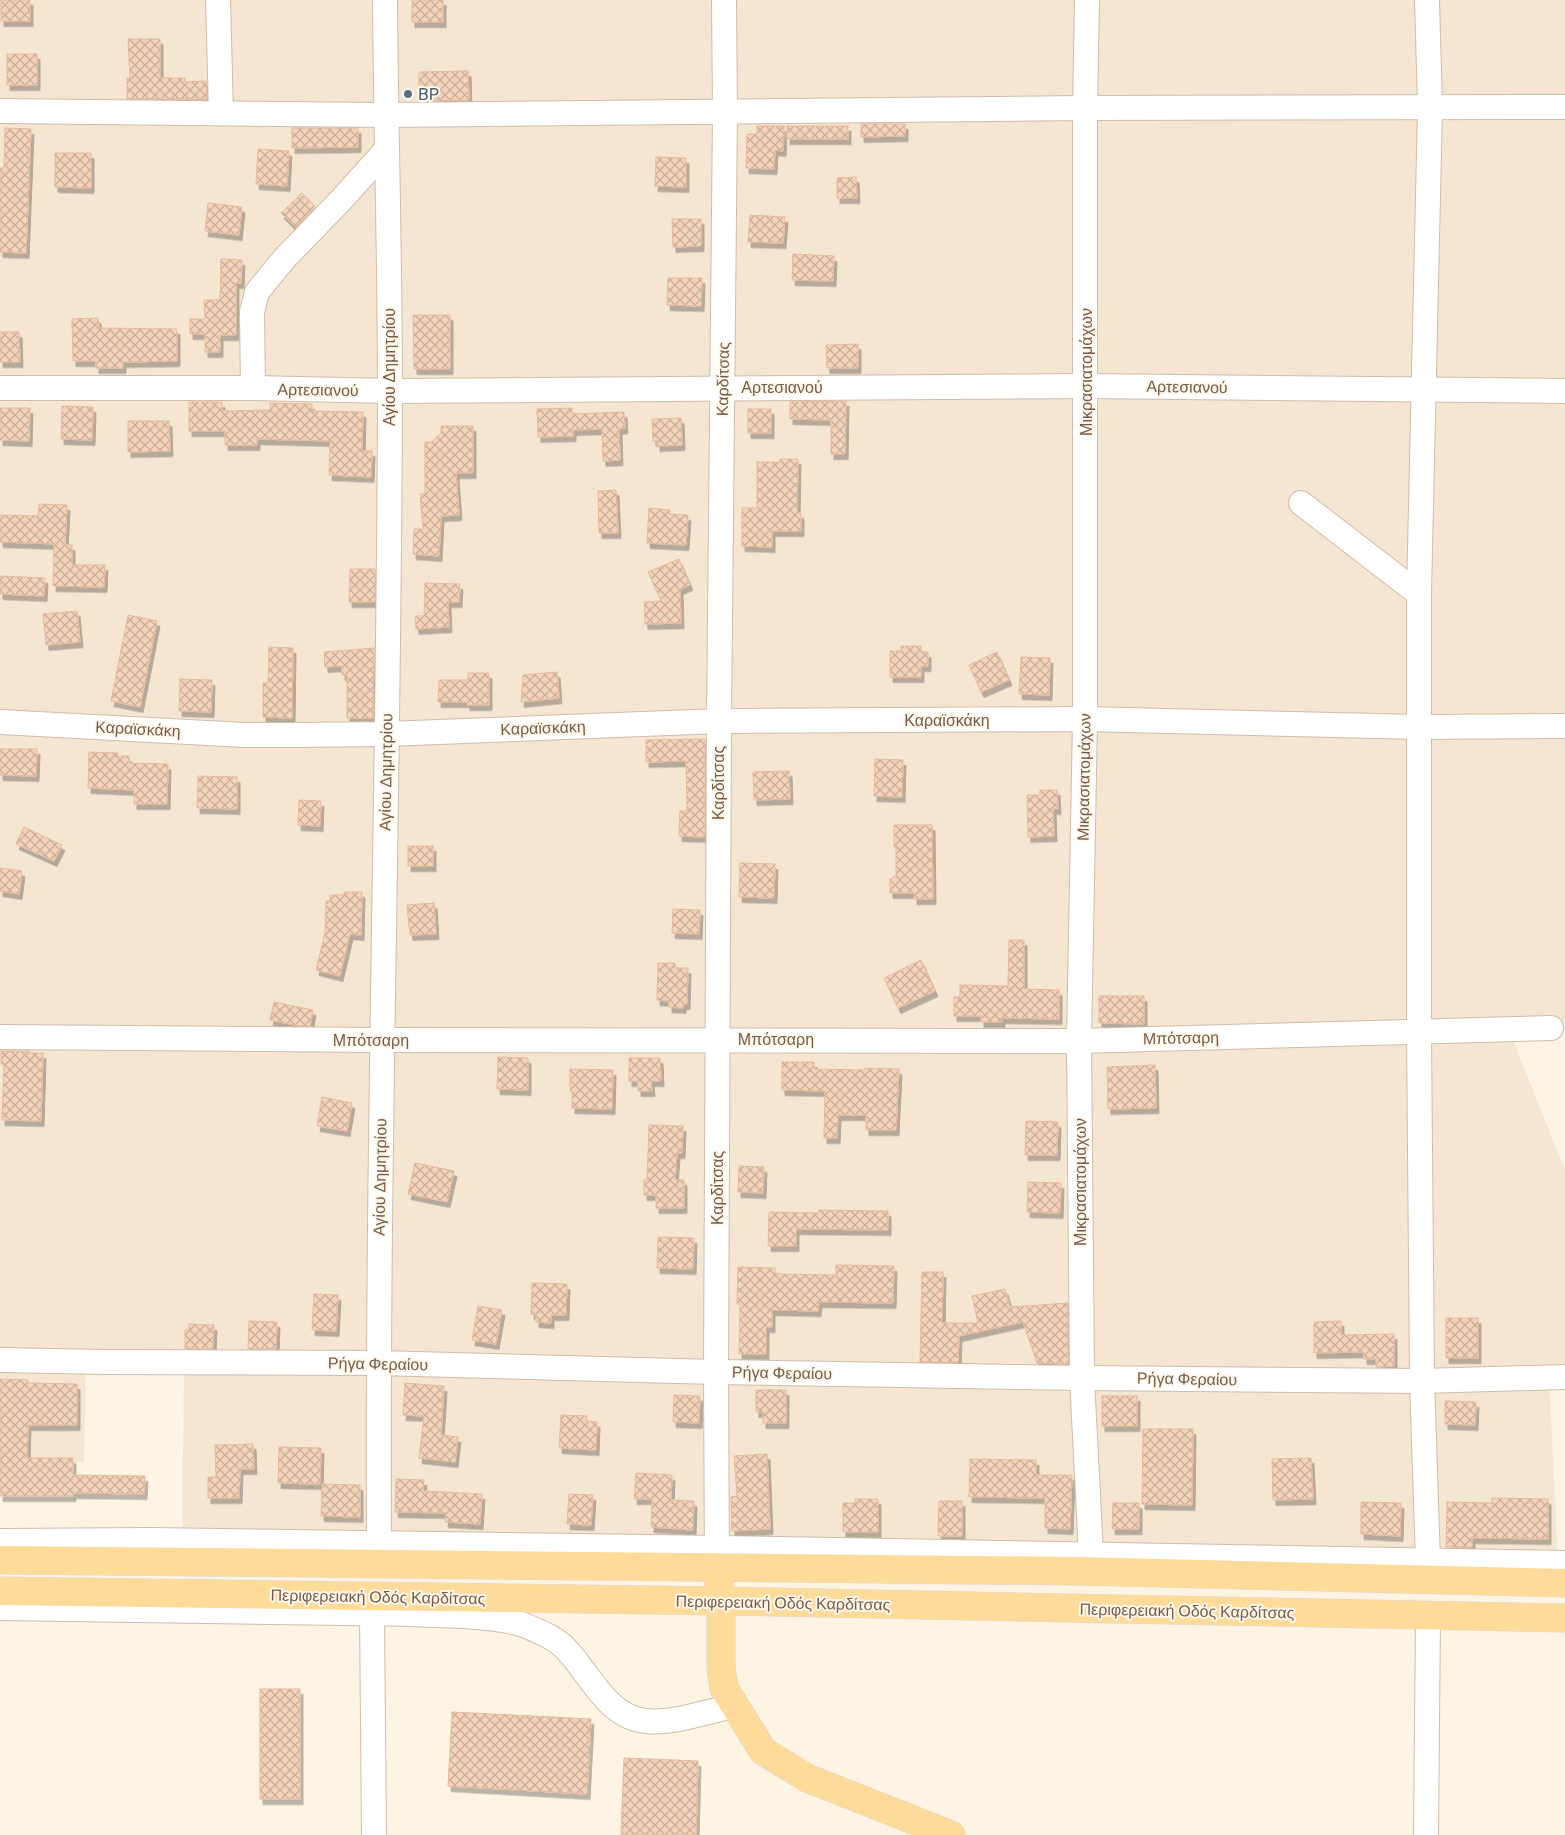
<svg xmlns="http://www.w3.org/2000/svg" width="1565" height="1835" viewBox="0 0 1565 1835" font-family="Rubik,sans-serif">
<style>
.residential{fill:#f5e6d2}
.building{fill:url(#building-cross-hatch);stroke:#e8b99a;filter:url(#shadow)}
.lines{fill:none;stroke-linecap:round;stroke-linejoin:round}
.minor-casing{stroke:#d0bcaa;stroke-width:26}
.major-casing{stroke:#dcd4cf;stroke-width:29}
.minor{stroke:#fff;stroke-width:24}
.major{stroke:#ffdb9a;stroke-width:28}
.service-dot{fill:#5c6f8a;stroke:#fff8ec;stroke-width:2}
.labels{text-anchor:middle;dominant-baseline:central;stroke-width:4;stroke-linejoin:round;paint-order:stroke}
.service-label{font-size:16px;fill:#4e5e75;stroke:#fff8ec;text-anchor:start}
.street-label{font-size:16px;fill:#785a48;stroke:#fff8ec}
</style>
<defs>
<pattern id="building-cross-hatch" width="8" height="8" patternUnits="userSpaceOnUse" patternTransform="scale(1.25)"><rect width="8" height="8" fill="#f4d3bb"/><path d="M0 0l8 8M0 8l8-8" fill="none" stroke="#caae9a"/></pattern>
<filter id="shadow"><feDropShadow dx="3" dy="5.5" stdDeviation="0" flood-color="#0004"/></filter>
</defs>
<rect width="100%" height="100%" fill="#fdf4e4"/>
<!-- residential -->
<polygon class="residential" points="0,0 1565,0 1565,1024 1507,1025 1565,1170 1565,1372 1549,1373 1558,1559 182,1538 184,1368 86,1368 84,1462 0,1460"/>
<!-- building -->
<g class="building">
<rect x="1" y="0" width="29" height="21"/>
<rect x="412" y="0" width="31" height="22"/>
<polygon points="128,39 160,39 160,78 185,78 185,82 206,81 207,99 127,99 127,78 130,78"/>
<rect x="7" y="54" width="30" height="31"/>
<polygon points="468,71 469,100 419,101 419,72"/>
<polygon points="861,124 905,124 905,136 861,137"/>
<polygon points="757,126 784,126 783,151 775,150 774,169 746,168 747,134 757,134"/>
<rect x="787" y="126" width="61" height="13"/>
<polygon points="5,128 31,129 26,253 0,252 0,168 4,168"/>
<polygon points="292,128 358,128 358,147 292,148"/>
<polygon points="258,149 289,151 287,186 256,184"/>
<polygon points="55,153 91,153 91,188 55,187"/>
<polygon points="656,157 686,158 686,187 655,186"/>
<polygon points="856,177 857,198 837,198 837,178"/>
<polygon points="302,193 316,207 295,227 281,213"/>
<polygon points="208,203 242,207 239,235 205,231"/>
<polygon points="750,215 785,217 783,243 748,242"/>
<polygon points="672,219 701,219 701,246 673,247"/>
<polygon points="793,254 834,256 833,281 792,280"/>
<polygon points="221,259 242,260 241,283 236,283 236,335 220,335 220,352 205,352 205,334 190,334 190,319 205,319 204,300 220,300"/>
<polygon points="668,278 702,278 701,306 667,305"/>
<polygon points="413,315 450,315 450,369 414,369"/>
<polygon points="98,318 99,328 177,329 177,361 123,362 123,368 96,368 96,361 73,361 72,319"/>
<polygon points="0,332 19,332 20,362 0,362"/>
<polygon points="858,344 858,368 827,368 826,345"/>
<polygon points="846,401 845,454 831,454 831,420 790,419 790,402"/>
<polygon points="189,402 222,402 222,411 270,410 270,403 312,404 312,411 363,412 362,451 372,451 371,477 329,475 330,441 257,439 257,445 225,445 225,431 189,431"/>
<polygon points="62,406 93,407 92,440 61,439"/>
<polygon points="0,408 30,408 29,441 0,440"/>
<polygon points="572,408 572,414 624,412 625,428 619,429 620,460 603,461 602,429 573,430 573,436 538,437 537,409"/>
<rect x="748" y="409" width="23" height="24"/>
<polygon points="681,418 682,445 657,446 657,441 653,441 652,419"/>
<polygon points="128,421 169,421 170,451 128,452"/>
<polygon points="441,426 473,426 473,473 456,473 459,515 441,516 439,556 413,554 414,529 423,529 420,494 425,494 425,442 431,442 441,433"/>
<polygon points="780,459 798,459 797,513 801,513 801,531 772,531 772,547 742,546 742,508 757,508 757,462 780,462"/>
<polygon points="616,490 618,533 599,533 598,491"/>
<polygon points="39,504 67,505 65,545 72,545 72,565 105,565 104,587 53,586 54,544 58,544 0,542 0,515 38,516"/>
<polygon points="649,508 670,510 669,514 688,515 686,545 647,543"/>
<polygon points="679,559 690,585 680,589 681,623 645,624 644,602 661,601 648,572"/>
<polygon points="350,569 375,569 375,602 349,602"/>
<polygon points="0,576 45,578 44,596 0,594"/>
<polygon points="425,583 460,584 459,602 448,602 449,627 416,629 415,616 424,616"/>
<polygon points="77,611 80,642 46,645 43,614"/>
<polygon points="128,615 157,621 140,707 111,701"/>
<polygon points="901,646 921,646 921,652 928,652 928,666 921,666 921,677 890,677 890,651 901,651"/>
<polygon points="269,647 293,648 292,718 263,717 263,683 268,683"/>
<polygon points="374,648 373,718 347,718 347,675 342,675 342,666 325,667 324,652"/>
<polygon points="997,652 1009,680 981,692 969,665"/>
<polygon points="1021,657 1050,658 1049,695 1019,694"/>
<polygon points="557,672 559,698 521,702 523,675"/>
<polygon points="468,673 489,673 489,705 467,705 467,702 438,702 439,680 468,680"/>
<polygon points="180,679 212,680 211,712 179,711"/>
<polygon points="705,739 705,837 679,836 680,811 687,811 686,761 646,762 646,740"/>
<polygon points="0,749 37,749 36,776 0,775"/>
<polygon points="89,752 118,753 117,756 129,756 129,763 168,764 167,804 134,804 134,790 88,788"/>
<polygon points="875,759 903,760 902,797 874,796"/>
<polygon points="789,771 790,799 754,800 753,772"/>
<polygon points="198,776 237,777 237,809 197,808"/>
<polygon points="1040,790 1057,790 1058,809 1053,809 1054,836 1028,837 1027,795 1040,795"/>
<polygon points="299,800 321,801 320,826 298,825"/>
<polygon points="894,825 932,825 933,899 914,899 914,893 890,893 890,879 896,876 896,847 894,847"/>
<polygon points="24,827 62,845 54,861 16,844"/>
<rect x="408" y="846" width="25" height="20"/>
<polygon points="740,863 775,864 774,898 739,897"/>
<polygon points="0,868 22,871 19,894 0,891"/>
<polygon points="344,892 362,892 361,935 350,934 340,976 316,970 325,933 326,901 330,901 330,895 344,895"/>
<polygon points="434,903 436,934 410,935 407,905"/>
<polygon points="673,909 700,910 699,934 672,933"/>
<polygon points="1009,940 1024,940 1024,989 1059,990 1059,1019 1002,1018 1002,1022 981,1022 981,1016 954,1016 954,997 960,997 960,985 1008,986"/>
<polygon points="921,960 935,991 898,1008 884,978"/>
<polygon points="658,963 675,963 675,968 688,968 687,1004 683,1004 683,1008 669,1007 669,1001 657,1000"/>
<polygon points="1099,996 1144,996 1144,1024 1099,1023"/>
<polygon points="274,1002 313,1010 310,1026 299,1026 270,1020"/>
<polygon points="1,1051 29,1051 29,1053 43,1053 41,1121 2,1120 4,1064 1,1064"/>
<polygon points="498,1057 528,1058 528,1090 497,1089"/>
<polygon points="629,1058 660,1058 661,1081 651,1081 652,1091 638,1091 638,1081 629,1081"/>
<polygon points="782,1062 814,1062 814,1069 865,1070 865,1068 899,1069 896,1130 866,1130 866,1115 838,1115 837,1138 824,1138 825,1091 782,1090"/>
<polygon points="1155,1065 1156,1108 1108,1109 1107,1067"/>
<polygon points="570,1069 613,1070 612,1109 572,1108 572,1091 570,1091"/>
<polygon points="322,1097 352,1103 347,1131 317,1126"/>
<polygon points="1026,1121 1058,1122 1057,1155 1025,1155"/>
<polygon points="649,1125 683,1126 682,1153 677,1153 675,1180 684,1180 684,1208 656,1208 656,1195 644,1195 644,1180 647,1180"/>
<polygon points="415,1163 454,1171 447,1202 408,1194"/>
<polygon points="739,1166 764,1167 763,1193 738,1192"/>
<polygon points="1028,1182 1061,1183 1060,1213 1027,1212"/>
<polygon points="819,1210 888,1211 888,1230 796,1229 796,1246 768,1246 769,1212 819,1213"/>
<polygon points="658,1237 694,1238 693,1269 657,1268"/>
<polygon points="836,1265 894,1266 893,1303 819,1302 818,1311 772,1310 772,1327 766,1327 766,1354 739,1354 740,1304 737,1304 738,1267 775,1268 775,1274 836,1275"/>
<polygon points="922,1272 943,1272 942,1323 978,1323 972,1296 1005,1289 1010,1307 1068,1303 1068,1364 1037,1363 1023,1322 959,1336 958,1362 920,1362"/>
<polygon points="532,1283 567,1284 566,1315 551,1315 551,1323 536,1322 536,1314 531,1314"/>
<polygon points="314,1294 338,1295 336,1331 312,1330"/>
<polygon points="478,1306 502,1310 496,1344 472,1340"/>
<rect x="1446" y="1318" width="32" height="40"/>
<polygon points="249,1321 277,1322 276,1349 248,1349"/>
<polygon points="1341,1321 1341,1335 1394,1334 1394,1366 1376,1367 1376,1359 1364,1359 1364,1352 1314,1353 1314,1322"/>
<polygon points="189,1324 214,1325 213,1349 185,1349 185,1330 189,1330"/>
<polygon points="0,1379 28,1380 28,1383 77,1384 77,1425 28,1425 27,1458 73,1458 73,1475 145,1476 144,1494 73,1493 73,1496 0,1496"/>
<polygon points="405,1383 444,1386 441,1435 458,1437 455,1462 419,1458 424,1416 403,1415"/>
<polygon points="756,1390 786,1390 786,1423 763,1423 763,1412 756,1412"/>
<polygon points="674,1395 700,1396 699,1423 673,1422"/>
<rect x="1102" y="1396" width="35" height="30"/>
<polygon points="1445,1401 1476,1402 1475,1425 1445,1424"/>
<polygon points="561,1415 587,1416 586,1421 597,1422 596,1450 559,1448"/>
<polygon points="1143,1429 1193,1429 1192,1505 1142,1504"/>
<polygon points="253,1444 254,1469 240,1469 239,1498 208,1498 208,1477 216,1477 215,1445"/>
<polygon points="279,1447 321,1448 320,1484 278,1483"/>
<polygon points="767,1454 770,1529 732,1531 731,1497 737,1496 734,1456"/>
<polygon points="1311,1458 1313,1499 1273,1500 1272,1459"/>
<polygon points="970,1459 1036,1460 1036,1475 1072,1475 1070,1529 1045,1528 1045,1498 969,1497"/>
<polygon points="636,1473 672,1475 671,1500 694,1501 693,1530 651,1527 652,1499 634,1499"/>
<polygon points="396,1479 424,1480 423,1491 482,1494 480,1524 445,1522 446,1513 395,1512"/>
<polygon points="322,1484 360,1485 360,1517 321,1516"/>
<polygon points="569,1494 593,1495 591,1525 567,1524"/>
<polygon points="1492,1498 1548,1499 1548,1539 1472,1538 1472,1547 1446,1547 1447,1502 1492,1503"/>
<polygon points="855,1499 878,1499 878,1532 843,1532 843,1503 855,1503"/>
<polygon points="939,1501 962,1501 962,1536 938,1536"/>
<polygon points="1361,1502 1401,1503 1400,1536 1361,1534"/>
<polygon points="1113,1503 1139,1503 1139,1529 1112,1529"/>
<rect x="260" y="1689" width="40" height="110"/>
<polygon points="452,1712 591,1719 587,1794 448,1786"/>
<polygon points="624,1758 698,1761 696,1835 621,1835"/>
</g>
<g class="lines">
<!-- minor casing -->
<g class="minor-casing">
<g id="minor">
<polyline points="218,0 221,113"/>
<polyline points="1087,0 1085,108 1085,719 1079,1041 1082,1378 1091,1554"/>
<polyline points="1427,0 1430,107 1419,594 1419,1032 1422,1381 1428,1562"/>
<polyline points="0,111 386,115 1085,108 1565,107"/>
<polyline points="0,388 253,388 390,391 1086,386 1565,391"/>
<polyline points="253,388 252,312 257,292 284,259 342,199 387,149"/>
<polyline points="1301,503 1419,594"/>
<polyline points="0,722 245,735 295,735 387,734 719,721 1085,719 1420,727 1565,726"/>
<polyline points="0,1037 382,1040 1079,1041 1551,1028"/>
<polyline points="0,1360 107,1362 378,1363 716,1372 1082,1378 1422,1381 1565,1377"/>
<polyline points="0,1541 151,1540 717,1548 1565,1563"/>
<path d="M379 1544C377 1161 389 779 390 396 390 264 386 132 385 0"/>
<polyline points="717,1567 716,1372 719,721 725,111 724,0"/>
<path d="M0 1608C114 1610 228 1611 342 1613 382 1613 423 1614 463 1616 484 1618 504 1618 524 1625 538 1631 554 1637 565 1648 589 1672 607 1718 646 1721 674 1724 707 1711 734 1706"/>
<polyline points="372,1613 374,1835"/>
<polyline points="1426,1835 1428,1615"/>
</g>
</g>
<!-- major casing -->
<g class="major-casing">
<g id="major">
<polyline points="0,1560 1078,1571 1565,1583"/>
<polyline points="719,1583 721,1601 721,1668 724,1688 763,1751 807,1778 951,1835"/>
<polyline points="0,1591 721,1601 1565,1618"/>
</g>
</g>
<!-- minor -->
<use href="#minor" class="minor"/>
<!-- major -->
<use href="#major" class="major"/>
</g>
<!-- markers -->
<circle class="service-dot" cx="408" cy="94" r="5"/>
<g class="labels">
<!-- service labels -->
<g class="service-label">
<text x="418" y="94">BP</text>
</g>
<!-- street labels -->
<g class="street-label">
<text transform="translate(389 367) rotate(-90)">Αγίου Δημητρίου</text>
<text transform="translate(1086 372) rotate(-90)">Μικρασιατομάχων</text>
<text transform="translate(723 379) rotate(-89)">Καρδίτσας</text>
<text x="782" y="387">Αρτεσιανού</text>
<text transform="translate(1187 387) rotate(1)">Αρτεσιανού</text>
<text transform="translate(318 390) rotate(1)">Αρτεσιανού</text>
<text x="947" y="720">Καραϊσκάκη</text>
<text transform="translate(543 728) rotate(-2)">Καραϊσκάκη</text>
<text transform="translate(138 729) rotate(3)">Καραϊσκάκη</text>
<text transform="translate(386 772) rotate(-89)">Αγίου Δημητρίου</text>
<text transform="translate(1084 777) rotate(-89)">Μικρασιατομάχων</text>
<text transform="translate(718 783) rotate(-90)">Καρδίτσας</text>
<text transform="translate(1181 1038) rotate(-1)">Μπότσαρη</text>
<text x="776" y="1039">Μπότσαρη</text>
<text x="371" y="1040">Μπότσαρη</text>
<text transform="translate(380 1177) rotate(-89)">Αγίου Δημητρίου</text>
<text transform="translate(1080 1182) rotate(-90)">Μικρασιατομάχων</text>
<text transform="translate(717 1188) rotate(-90)">Καρδίτσας</text>
<text transform="translate(378 1364) rotate(1)">Ρήγα Φεραίου</text>
<text transform="translate(782 1373) rotate(1)">Ρήγα Φεραίου</text>
<text transform="translate(1187 1379) rotate(1)">Ρήγα Φεραίου</text>
<text transform="translate(378 1597) rotate(1)">Περιφερειακή Οδός Καρδίτσας</text>
<text transform="translate(783 1603) rotate(1)">Περιφερειακή Οδός Καρδίτσας</text>
<text transform="translate(1187 1611) rotate(1)">Περιφερειακή Οδός Καρδίτσας</text>
</g>
</g>
</svg>
